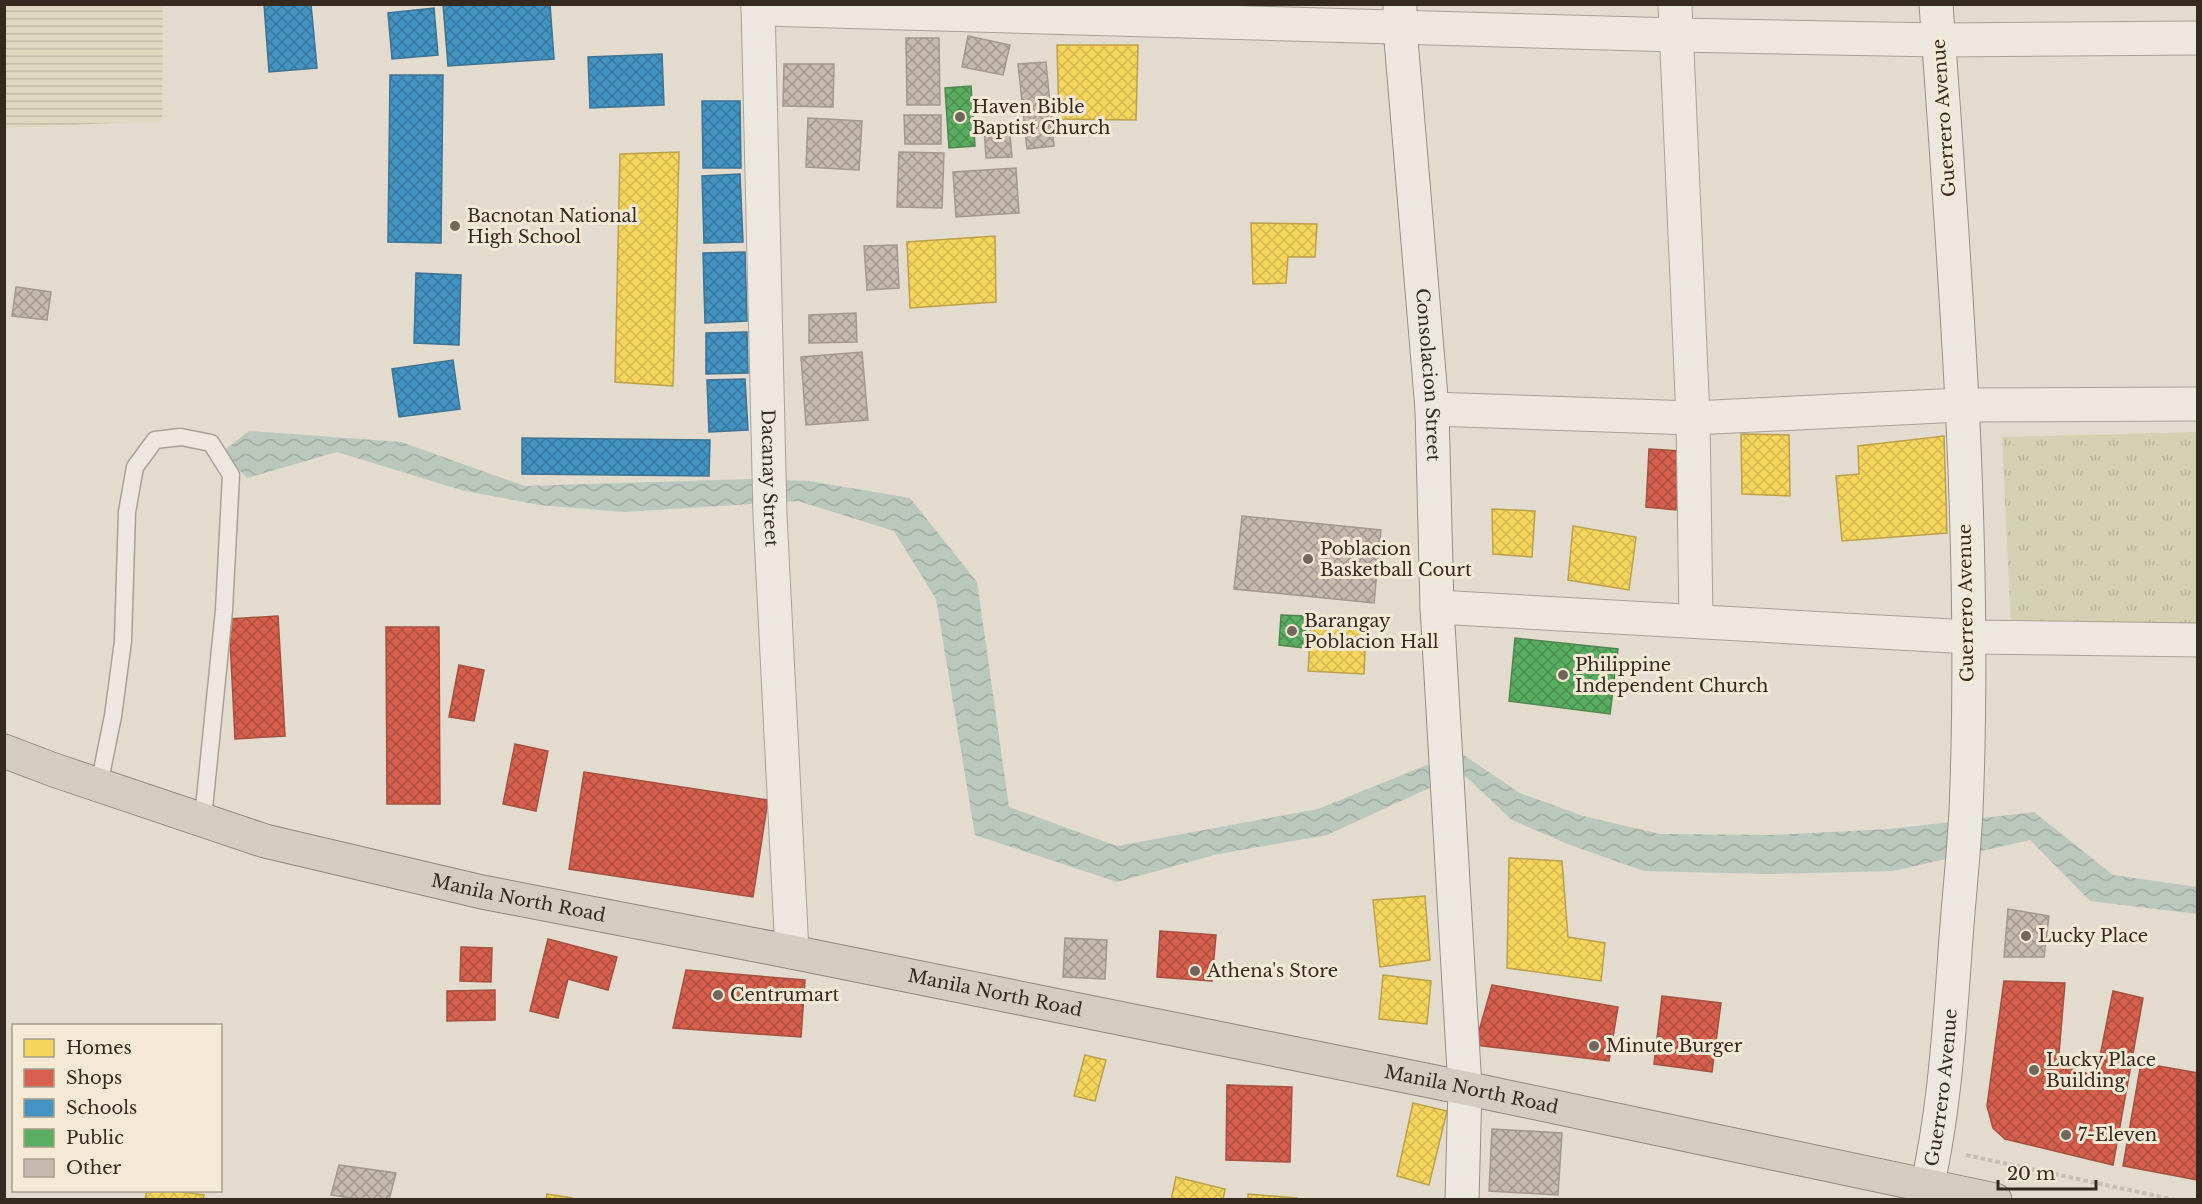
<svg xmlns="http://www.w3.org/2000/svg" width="2202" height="1204" viewBox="0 0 2202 1204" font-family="'Libre Baskerville',serif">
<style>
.farmland{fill:url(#farmland-rules)}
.grass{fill:url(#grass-tufts)}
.water{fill:url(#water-waves)}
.homes{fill:url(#homes-cross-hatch);stroke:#bca14a;stroke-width:1.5}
.shops{fill:url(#shops-cross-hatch);stroke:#a65040;stroke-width:1.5}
.schools{fill:url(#schools-cross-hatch);stroke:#3f7392;stroke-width:1.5}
.public{fill:url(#public-cross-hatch);stroke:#4f864e;stroke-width:1.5}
.building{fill:url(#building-cross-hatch);stroke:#a3978e;stroke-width:1.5}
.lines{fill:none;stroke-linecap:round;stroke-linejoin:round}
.lane-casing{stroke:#a8a197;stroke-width:19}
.street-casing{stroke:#a8a197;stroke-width:35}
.secondary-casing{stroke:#989086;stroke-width:35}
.highway-casing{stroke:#8e867e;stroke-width:35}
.path{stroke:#c4beb6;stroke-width:4;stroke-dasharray:4.5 3;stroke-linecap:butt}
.lane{stroke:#ece7df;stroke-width:16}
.street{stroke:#ece7df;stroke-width:33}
.secondary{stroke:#ece7df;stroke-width:33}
.highway{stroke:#d5ccc0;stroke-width:33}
.poi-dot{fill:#73675d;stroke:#f3e9d5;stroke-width:2}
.labels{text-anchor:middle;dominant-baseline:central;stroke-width:6;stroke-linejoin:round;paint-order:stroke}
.poi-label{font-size:18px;fill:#362920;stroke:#f3e9d5;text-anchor:start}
.street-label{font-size:18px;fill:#362920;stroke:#f3e9d5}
</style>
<defs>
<pattern id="farmland-rules" width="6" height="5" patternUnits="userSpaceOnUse" patternTransform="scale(1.5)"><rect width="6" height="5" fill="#e1d8c0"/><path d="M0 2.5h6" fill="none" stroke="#c2b9a5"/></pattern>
<pattern id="grass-tufts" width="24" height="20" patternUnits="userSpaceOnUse" patternTransform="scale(1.5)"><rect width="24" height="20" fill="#d2d1b2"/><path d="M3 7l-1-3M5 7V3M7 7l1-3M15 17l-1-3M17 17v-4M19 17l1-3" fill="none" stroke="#b5b399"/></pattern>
<pattern id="water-waves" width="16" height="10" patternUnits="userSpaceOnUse" patternTransform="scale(1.5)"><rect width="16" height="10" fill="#b9c7bd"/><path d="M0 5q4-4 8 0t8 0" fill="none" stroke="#a0aba2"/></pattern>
<pattern id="homes-cross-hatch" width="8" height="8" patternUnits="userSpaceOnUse" patternTransform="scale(1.5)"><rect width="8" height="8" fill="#f6d55c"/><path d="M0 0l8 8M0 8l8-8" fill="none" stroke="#d4b750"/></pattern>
<pattern id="shops-cross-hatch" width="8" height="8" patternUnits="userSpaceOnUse" patternTransform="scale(1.5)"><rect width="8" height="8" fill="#d6604d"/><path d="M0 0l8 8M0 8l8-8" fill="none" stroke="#ae4f40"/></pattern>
<pattern id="schools-cross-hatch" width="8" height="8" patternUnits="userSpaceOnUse" patternTransform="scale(1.5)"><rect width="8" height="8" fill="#4393c3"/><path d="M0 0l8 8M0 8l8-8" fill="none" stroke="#39789e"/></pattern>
<pattern id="public-cross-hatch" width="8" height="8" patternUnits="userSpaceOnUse" patternTransform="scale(1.5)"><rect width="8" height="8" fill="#5aae61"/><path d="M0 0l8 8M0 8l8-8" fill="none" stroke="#4b8e50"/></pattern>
<pattern id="building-cross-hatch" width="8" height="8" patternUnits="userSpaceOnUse" patternTransform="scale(1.5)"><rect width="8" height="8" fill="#c6baaf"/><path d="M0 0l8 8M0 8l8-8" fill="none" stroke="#a2978e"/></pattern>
</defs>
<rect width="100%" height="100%" fill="#e3dbce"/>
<!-- farmland -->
<polygon class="farmland" points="4,5 163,5 162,121 5,128"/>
<!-- grass -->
<polygon class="grass" points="2197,432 2197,628 2011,627 2002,437"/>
<!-- water -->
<polygon class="water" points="249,431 401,442 525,486 750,479 809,481 910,498 977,582 1009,807 1117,846 1318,809 1459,752 1520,793 1583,816 1660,834 1771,835 1890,829 2034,812 2113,875 2197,887 2197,914 2090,901 2030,840 1893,871 1767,874 1644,871 1570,845 1512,820 1462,773 1327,835 1218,854 1117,882 975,835 936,599 894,531 798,501 624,512 539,505 461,490 337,452 247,478 222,452"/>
<!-- homes -->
<g class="homes">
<polygon points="1057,45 1138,45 1136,120 1059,119"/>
<polygon points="679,152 673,386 615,382 620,154"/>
<polygon points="1251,223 1317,224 1315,257 1288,257 1286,283 1253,284"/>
<polygon points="995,236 996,302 910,308 907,242"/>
<polygon points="1741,434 1789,435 1790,496 1742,494"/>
<polygon points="1944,436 1947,533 1842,541 1836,476 1859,474 1858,446"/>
<polygon points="1492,509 1535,511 1532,557 1493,554"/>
<polygon points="1573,526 1636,537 1629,590 1568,580"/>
<polygon points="1311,623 1366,626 1364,674 1308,671"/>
<polygon points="1509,858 1562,861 1568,937 1605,943 1601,981 1507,968"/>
<polygon points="1425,896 1430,960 1380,967 1373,900"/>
<polygon points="1383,975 1431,981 1427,1024 1379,1019"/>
<polygon points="1085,1055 1106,1060 1095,1101 1074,1096"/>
<polygon points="1413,1103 1447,1111 1429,1185 1397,1176"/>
<polygon points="1176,1177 1225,1189 1223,1200 1171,1200"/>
<polygon points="147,1190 168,1190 204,1195 203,1200 145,1200"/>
<polygon points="547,1194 572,1198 572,1200 546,1200"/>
<polygon points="1248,1194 1297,1198 1297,1200 1248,1200"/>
</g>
<!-- shops -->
<g class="shops">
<polygon points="1649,449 1681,451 1676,510 1646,507"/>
<polygon points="278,616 285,736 235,739 229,619"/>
<polygon points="386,627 439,627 440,804 387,804"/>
<polygon points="459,665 484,670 474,721 449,717"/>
<polygon points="515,744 548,751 536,811 503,804"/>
<polygon points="584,772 768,800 753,897 569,869"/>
<polygon points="1160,931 1216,935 1212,981 1157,977"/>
<polygon points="548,939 617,957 608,990 568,979 558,1018 530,1011"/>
<polygon points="461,947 492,948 491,982 460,981"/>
<polygon points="686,970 805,980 801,1037 673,1028"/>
<polygon points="2004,981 2065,983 2058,1065 2096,1076 2113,991 2143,998 2113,1165 2005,1139 1993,1128 1987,1106"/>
<polygon points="1492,985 1618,1007 1609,1061 1475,1045"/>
<polygon points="495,990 495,1020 447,1021 447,991"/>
<polygon points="1662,996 1721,1003 1712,1072 1654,1064"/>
<polygon points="2141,1063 2198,1073 2198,1180 2123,1166"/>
<polygon points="1227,1085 1292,1087 1290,1162 1226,1160"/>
</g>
<!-- schools -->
<g class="schools">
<polygon points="264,4 311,4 317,68 269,72"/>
<polygon points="443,4 550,4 554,59 448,66"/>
<polygon points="434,8 438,55 392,59 388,13"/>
<polygon points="662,54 664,105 590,108 588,57"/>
<polygon points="390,75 443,75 441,243 388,242"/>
<polygon points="702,101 740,101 741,168 703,168"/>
<polygon points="740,174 743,242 704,243 702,176"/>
<polygon points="745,252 747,321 705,323 703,253"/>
<polygon points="416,273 461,275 459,345 414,343"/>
<polygon points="747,332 748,373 706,374 706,333"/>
<polygon points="453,360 460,409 399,417 392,369"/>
<polygon points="745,379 748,430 709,432 707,380"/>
<polygon points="522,438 710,440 709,476 522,474"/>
</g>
<!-- public -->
<g class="public">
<polygon points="971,86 975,146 949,148 945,88"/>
<polygon points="1281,615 1306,616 1304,648 1279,645"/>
<polygon points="1515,638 1618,649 1610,714 1509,701"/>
</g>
<!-- building -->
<g class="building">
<polygon points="968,36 1010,45 1003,75 962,67"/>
<polygon points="906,38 939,38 940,105 907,105"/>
<polygon points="1046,62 1054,146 1027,149 1018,64"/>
<polygon points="784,64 834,64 833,107 783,106"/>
<polygon points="904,115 941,115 941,144 905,144"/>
<polygon points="808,118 862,121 859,170 806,167"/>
<polygon points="1009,125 1012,157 986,158 984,127"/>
<polygon points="899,152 944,153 942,208 897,207"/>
<polygon points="1016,168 1019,213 956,217 953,172"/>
<polygon points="897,245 899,288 867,290 864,246"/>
<polygon points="16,287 51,292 47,320 12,316"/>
<polygon points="856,313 857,342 809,343 809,315"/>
<polygon points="862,352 868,420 806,425 801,357"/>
<polygon points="1242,516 1381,530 1374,603 1234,589"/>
<polygon points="2008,909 2049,916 2044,957 2004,957"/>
<polygon points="1065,938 1107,940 1105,979 1063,977"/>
<polygon points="1492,1129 1562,1133 1558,1195 1489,1191"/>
<polygon points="339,1165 396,1173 389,1200 364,1200 331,1195"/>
</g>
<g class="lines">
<!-- lane casing -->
<g class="lane-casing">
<polyline id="lane" points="99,785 113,716 123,641 127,512 135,467 155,440 181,437 211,443 231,475 224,610 203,818"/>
</g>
<!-- street casing -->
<g class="street-casing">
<g id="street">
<path id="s1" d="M758 4 770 515 792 952"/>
<polyline points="1675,4 1693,418 1696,621"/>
<polyline points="758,9 1677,35 1939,40 2198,38"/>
<polyline points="1432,409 1693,418 1961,405 2198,404"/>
<polyline points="1437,607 1969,637 2198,640"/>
</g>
</g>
<!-- secondary casing -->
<g class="secondary-casing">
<g id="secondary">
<path id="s2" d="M1400 4V28L1432 409 1437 607 1465 1088 1462 1200"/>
<path id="s3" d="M1924 1200C1946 1110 1950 1016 1957 925 1960 887 1964 849 1966 811 1977 542 1955 272 1936 4"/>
</g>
</g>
<!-- highway casing -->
<g class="highway-casing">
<g id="highway">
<path id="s4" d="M4 751 54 770 265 841 482 892 792 952 1465 1088 1995 1200"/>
</g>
</g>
<!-- path -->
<polyline class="path" points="1966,1155 2176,1200"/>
<!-- lane -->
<use href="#lane" class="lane"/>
<!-- street -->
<use href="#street" class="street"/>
<!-- secondary -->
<use href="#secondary" class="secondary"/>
<!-- highway -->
<use href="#highway" class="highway"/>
</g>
<!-- markers -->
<g class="poi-dot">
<circle cx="960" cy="117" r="6"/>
<circle cx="455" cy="226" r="6"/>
<circle cx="1308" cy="559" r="6"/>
<circle cx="1292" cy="631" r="6"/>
<circle cx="1563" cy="675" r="6"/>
<circle cx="2026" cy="936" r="6"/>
<circle cx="1195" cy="971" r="6"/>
<circle cx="718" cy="995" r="6"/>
<circle cx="1594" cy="1046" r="6"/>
<circle cx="2034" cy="1070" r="6"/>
<circle cx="2066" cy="1135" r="6"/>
</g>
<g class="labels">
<!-- poi labels -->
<g class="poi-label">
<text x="972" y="107">Haven Bible<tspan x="972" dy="21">Baptist Church</tspan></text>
<text x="467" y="216">Bacnotan National<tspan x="467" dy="21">High School</tspan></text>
<text x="1320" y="549">Poblacion<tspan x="1320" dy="21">Basketball Court</tspan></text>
<text x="1304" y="621">Barangay<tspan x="1304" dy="21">Poblacion Hall</tspan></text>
<text x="1575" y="665">Philippine<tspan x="1575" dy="21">Independent Church</tspan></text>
<text x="2038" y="936">Lucky Place</text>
<text x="1207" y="971">Athena's Store</text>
<text x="730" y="995">Centrumart</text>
<text x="1606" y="1046">Minute Burger</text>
<text x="2046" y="1060">Lucky Place<tspan x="2046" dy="21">Building</tspan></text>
<text x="2078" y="1135">7-Eleven</text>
</g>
<!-- street labels -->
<g class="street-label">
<text transform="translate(1944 118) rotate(-94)">Guerrero Avenue</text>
<text stroke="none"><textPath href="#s2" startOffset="372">Consolacion Street</textPath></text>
<text stroke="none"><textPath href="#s1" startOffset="474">Dacanay Street</textPath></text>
<text transform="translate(1966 603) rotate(-91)">Guerrero Avenue</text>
<text stroke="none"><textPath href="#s4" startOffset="536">Manila North Road</textPath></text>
<text stroke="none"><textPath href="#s4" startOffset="1022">Manila North Road</textPath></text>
<text stroke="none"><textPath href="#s3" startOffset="114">Guerrero Avenue</textPath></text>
<text stroke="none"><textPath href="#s4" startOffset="1508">Manila North Road</textPath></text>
</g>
</g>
<!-- border -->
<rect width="2202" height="1204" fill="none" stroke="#362920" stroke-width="12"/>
<!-- legend -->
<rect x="12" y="1024" width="210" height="168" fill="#f3e9d5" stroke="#a79c8d" stroke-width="1.5"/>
<rect x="24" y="1039" width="30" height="18" fill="#f6d55c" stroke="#a79c8d" stroke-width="1.5"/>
<text x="66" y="1054" font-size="18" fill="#362920">Homes</text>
<rect x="24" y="1069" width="30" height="18" fill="#d6604d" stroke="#a79c8d" stroke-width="1.5"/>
<text x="66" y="1084" font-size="18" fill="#362920">Shops</text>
<rect x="24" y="1099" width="30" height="18" fill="#4393c3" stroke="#a79c8d" stroke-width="1.5"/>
<text x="66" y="1114" font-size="18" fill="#362920">Schools</text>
<rect x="24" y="1129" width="30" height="18" fill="#5aae61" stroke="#a79c8d" stroke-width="1.5"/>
<text x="66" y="1144" font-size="18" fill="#362920">Public</text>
<rect x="24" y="1159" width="30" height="18" fill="#c6baaf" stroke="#a79c8d" stroke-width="1.5"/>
<text x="66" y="1174" font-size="18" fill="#362920">Other</text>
<!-- scale -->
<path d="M1998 1180v9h98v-9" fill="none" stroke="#362920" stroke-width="3"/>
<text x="2007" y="1180" font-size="18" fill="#362920" stroke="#f3e9d5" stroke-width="4.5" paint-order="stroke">20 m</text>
</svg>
